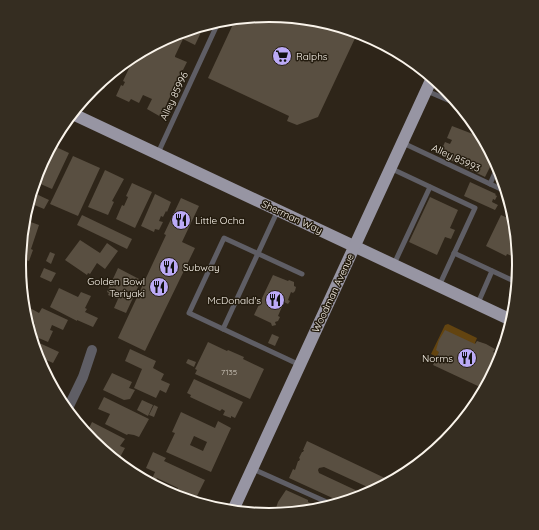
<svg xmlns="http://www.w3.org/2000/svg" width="539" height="530" viewBox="0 0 539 530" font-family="Quicksand,sans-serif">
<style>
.green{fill:#634410}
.building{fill:#594f41;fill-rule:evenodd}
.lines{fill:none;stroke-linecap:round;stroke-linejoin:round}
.lane{stroke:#5f5e65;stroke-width:5}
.street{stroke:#5f5e65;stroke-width:10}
.primary{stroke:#9795a3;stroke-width:12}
.labels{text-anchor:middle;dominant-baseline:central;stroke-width:3;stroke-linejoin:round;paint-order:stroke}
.number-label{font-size:8px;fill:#d2cbc0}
.poi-label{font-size:10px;fill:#faf4eb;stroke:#241c0f;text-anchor:start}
.street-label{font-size:10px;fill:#faf4eb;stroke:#241c0f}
.rim{fill:none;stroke:#faf4eb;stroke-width:2}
</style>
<rect width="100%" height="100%" fill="#2e2519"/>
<!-- green -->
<polygon class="green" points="448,324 477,338 475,343 477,345 440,350 437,357 431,354 445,325"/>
<!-- building -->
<g class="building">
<polygon points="270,15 351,31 357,34 318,117 297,125 287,121 289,116 208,78 234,22"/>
<polygon points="203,28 195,45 183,39 175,56 175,57 187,62 183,70 182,70 161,117 147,109 152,99 143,95 139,103 131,99 129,102 116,96 121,85 123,86 125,82 123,81 132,62 174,34"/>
<polygon points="110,77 104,89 99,87 98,89 94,87"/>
<polygon points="452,126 478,136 482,142 480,148 484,149 485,146 494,159 485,177 440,155 440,153 445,142 450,144 452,140 447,138"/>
<polygon points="54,146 69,153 52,189 36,182 39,169 41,168"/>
<polygon points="73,156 100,168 78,216 50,204"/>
<polygon points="105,170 124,179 112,201 114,202 108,215 88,207"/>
<polygon points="470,182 496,194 495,195 497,196 495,200 493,199 492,202 498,205 495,210 464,196"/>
<polygon points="132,183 152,192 135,228 116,219 122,205 124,206 128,197 126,196"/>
<polygon points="34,193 49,200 44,209 32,204"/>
<polygon points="155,194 171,202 167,212 166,211 163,217 161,216 159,221 163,222 159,230 155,229 154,232 141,226"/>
<polygon points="430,197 458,210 450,228 455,230 451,239 445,237 437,255 409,242"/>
<polygon points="181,198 199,206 182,242 195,248 145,351 118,338 166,235 164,234"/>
<polygon points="82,215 132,239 127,249 77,225"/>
<polygon points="501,215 510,219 517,258 507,254 506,256 486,246"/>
<polygon points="28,221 39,225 31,249 33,250 29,261 21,258"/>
<polygon points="80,240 100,253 107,243 118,251 105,269 97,263 90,274 88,273 87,275 65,260"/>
<polygon points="50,252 55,254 51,264 46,261"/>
<polygon points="44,268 56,273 51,282 40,277"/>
<polygon points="118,268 139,279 136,284 139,285 126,313 114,308 118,299 108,295 109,293 107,292"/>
<polygon points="273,275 288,281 289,280 294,282 294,286 296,287 295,291 293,293 291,292 288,300 290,301 288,304 284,302 278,316 280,317 278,321 275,322 276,325 272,326 271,323 254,315"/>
<polygon points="59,288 78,297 81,292 91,296 85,308 87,309 85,312 98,318 93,327 77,320 77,321 50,307"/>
<polygon points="30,308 39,313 42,308 68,320 63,330 52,325 50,330 53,331 48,342 34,336 32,329 35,323 31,321 29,311"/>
<polygon points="445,330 475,344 477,341 486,344 495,349 493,352 499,355 495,366 489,375 486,374 480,387 433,365 439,352 436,350 439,340"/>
<polygon points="272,334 279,337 275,346 268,343"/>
<polygon points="35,341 59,352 53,363 44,359 41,364 38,360"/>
<polygon points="208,342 227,351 228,350 244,357 243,359 264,369 250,399 195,374 197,370 195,369"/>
<polygon points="130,349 156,361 153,368 164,374 161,380 170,384 166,393 160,390 156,398 134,388 142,369 125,361"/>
<polygon points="188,359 196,362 194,367 186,363"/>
<polygon points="112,373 132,382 129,388 135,390 130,399 124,400 103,390"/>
<polygon points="194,379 243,402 235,418 231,416 231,418 223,415 225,411 222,409 220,411 190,397 191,395 187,393"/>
<polygon points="104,397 149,419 139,437 134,435 128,434 127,435 105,424 110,414 98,409"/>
<polygon points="142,400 153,405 148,416 137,410"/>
<polygon points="154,405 158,407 154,417 149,415"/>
<path d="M181 412 215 428 218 421 231 428 211 472 166 452 175 433 172 432ZM194 436 207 442 203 451 190 445Z"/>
<polygon points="92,422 125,439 120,446 125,448 119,459 94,443 96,439 88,434 87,432"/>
<polygon points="307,441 389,480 374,490 324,467 319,468 318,470 319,473 366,495 339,501 289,478 293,469 295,470 298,461 299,461 300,459 299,458 302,452 303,452 304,450 303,450"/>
<polygon points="153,452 166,458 164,461 205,480 195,500 174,496 178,488 157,478 154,483 151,481 155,472 146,468"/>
<polygon points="286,490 308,500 308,502 316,506 274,514 278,502"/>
</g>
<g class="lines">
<!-- lane -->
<g class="lane">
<polyline points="427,91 457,104"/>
<polyline points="403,143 505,191"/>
<polyline points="158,153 217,25"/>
<polyline points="390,168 475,208 439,286"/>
<polyline points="490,184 498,166"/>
<polyline points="454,253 516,282"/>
<polyline points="394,264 430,187"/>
<polyline points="478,303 492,271"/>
<polyline points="223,329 278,210"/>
<polyline points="300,365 189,313 224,238 302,274"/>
<polyline points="253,469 329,503"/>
</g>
<!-- street -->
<polyline class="street" points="69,406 83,377 92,350"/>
<!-- primary -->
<g class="primary">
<polyline points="75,115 509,319"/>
<polyline points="234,508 432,78"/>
</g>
</g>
<!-- icons -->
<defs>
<g id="supermarket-disc" transform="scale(1)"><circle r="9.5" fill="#bbaaf6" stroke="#241c0f"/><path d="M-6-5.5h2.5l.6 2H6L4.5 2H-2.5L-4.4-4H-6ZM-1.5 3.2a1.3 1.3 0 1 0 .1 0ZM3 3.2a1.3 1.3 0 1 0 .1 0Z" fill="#111"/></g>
<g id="restaurant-disc" transform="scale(1)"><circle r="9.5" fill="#bbaaf6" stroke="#241c0f"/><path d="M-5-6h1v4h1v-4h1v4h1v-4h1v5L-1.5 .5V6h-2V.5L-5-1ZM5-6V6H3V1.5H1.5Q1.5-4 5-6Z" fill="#111"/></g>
</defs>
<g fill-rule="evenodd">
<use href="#supermarket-disc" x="282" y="56"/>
<use href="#restaurant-disc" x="181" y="220"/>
<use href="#restaurant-disc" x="169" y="267"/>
<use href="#restaurant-disc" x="159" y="287"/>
<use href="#restaurant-disc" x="275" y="300"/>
<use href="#restaurant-disc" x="467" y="358"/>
</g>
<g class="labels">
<!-- number labels -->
<g class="number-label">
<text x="229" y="372">7135</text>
</g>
<!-- poi labels -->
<g class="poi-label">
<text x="296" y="56">Ralphs</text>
<text x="195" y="220">Little Ocha</text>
<text x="183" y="267">Subway</text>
<text x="145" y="281" text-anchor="end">Golden Bowl<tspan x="145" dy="12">Teriyaki</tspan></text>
<text x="261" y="300" text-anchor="end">McDonald's</text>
<text x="453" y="358" text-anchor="end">Norms</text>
</g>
<!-- street labels -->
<g class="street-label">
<text transform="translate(174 96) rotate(-65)">Alley 85996</text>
<text transform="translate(456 158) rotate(25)">Alley 85993</text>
<text transform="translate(292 217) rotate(25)">Sherman Way</text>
<text transform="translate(333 293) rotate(-65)">Woodman Avenue</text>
</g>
</g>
<!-- crop -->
<path d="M0 0H539V530H0ZM26 265a243 243 0 1 1 486 0a243 243 0 1 1-486 0Z" fill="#352d21" fill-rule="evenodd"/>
<path class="rim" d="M26 265a243 243 0 1 1 486 0a243 243 0 1 1-486 0Z"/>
</svg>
